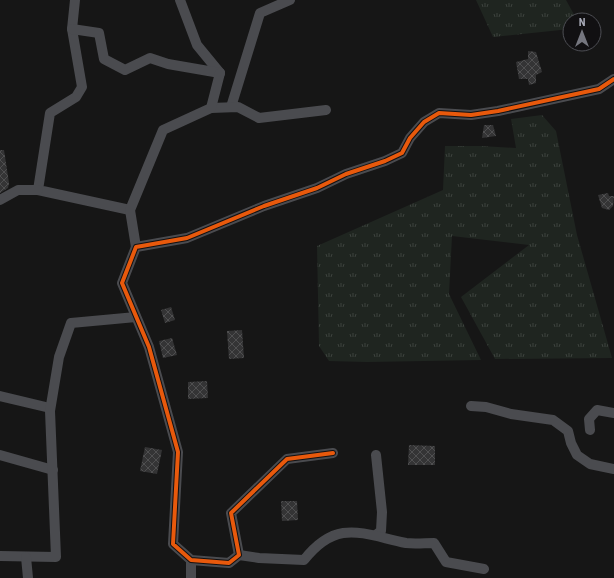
<svg xmlns="http://www.w3.org/2000/svg" width="614" height="578" viewBox="0 0 614 578" font-family="'Roboto Condensed',sans-serif">
<style>
.grass{fill:url(#grass-tufts)}
.building{fill:url(#building-cross-hatch)}
.lines{fill:none;stroke-linecap:round;stroke-linejoin:round}
.minor{stroke:#4a4b4f;stroke-width:10}
.cycleway-casing{stroke:#111012;stroke-width:6}
.cycleway{stroke:#e8590c;stroke-width:4}
</style>
<defs>
<pattern id="grass-tufts" width="24" height="20" patternUnits="userSpaceOnUse"><rect width="24" height="20" fill="#1f2520"/><path d="M3 7l-1-3M5 7V3M7 7l1-3M15 17l-1-3M17 17v-4M19 17l1-3" fill="none" stroke="#3d423e"/></pattern>
<pattern id="building-cross-hatch" width="8" height="8" patternUnits="userSpaceOnUse"><rect width="8" height="8" fill="#343435"/><path d="M0 0l8 8M0 8l8-8" fill="none" stroke="#4f4f50"/></pattern>
</defs>
<rect width="100%" height="100%" fill="#161616"/>
<!-- grass -->
<g class="grass">
<polygon points="476,0 566,0 577,20 570,20 570,29 493,37"/>
<polygon points="542,115 556,131 577,235 612,358 495,359 461,297 529,245 452,236 449,294 481,360 367,362 329,361 319,346 317,246 443,190 445,146 481,146 516,148 511,119"/>
</g>
<!-- building -->
<g class="building">
<polygon points="528,51 536,52 542,72 536,75 536,83 529,85 528,79 519,79 516,62 528,59"/>
<polygon points="484,125 493,125 496,136 482,138"/>
<polygon points="0,150 4,150 9,183 8,188 0,193"/>
<polygon points="608,193 609,196 614,196 613,206 609,210 602,208 598,195"/>
<polygon points="171,307 175,320 165,323 161,310"/>
<polygon points="242,330 244,358 229,359 227,331"/>
<polygon points="172,338 177,355 163,358 159,341"/>
<polygon points="207,381 208,398 188,399 188,382"/>
<polygon points="409,445 435,446 435,465 408,465"/>
<polygon points="145,447 162,450 157,474 140,471"/>
<polygon points="281,501 297,501 298,520 282,521"/>
</g>
<g class="lines">
<!-- minor -->
<g class="minor">
<polyline points="75,0 72,29 82,87 76,97 50,113 38,190 130,210"/>
<polyline points="180,0 197,45 220,73"/>
<polyline points="72,29 99,33 104,59 125,70 150,58 168,64 220,73"/>
<polyline points="231,107 260,13 290,0"/>
<polyline points="211,108 238,107 259,118 326,110"/>
<polyline points="0,200 18,190 38,190"/>
<polyline points="136,247 130,210 163,130 211,108 220,73"/>
<polyline points="0,396 50,408"/>
<polyline points="471,406 486,407 511,414 553,420 568,431 571,443 577,455 590,464 614,469"/>
<polyline points="590,430 589,419 597,410 614,413"/>
<polyline points="333,453 287,459 231,513 239,555 229,563 191,560 173,544 178,452 149,347 122,283 136,247 187,238 264,206 317,188 346,174 385,161 402,153 410,138 424,122 439,113 471,115 498,111 599,89 614,79"/>
<polyline points="0,455 53,470"/>
<polyline points="376,535 381,531 382,512 376,455"/>
<path d="M239 555 259 558 304 560C337 518 362 534 406 543 415 544 425 543 434 543L446 562 484 569"/>
<polyline points="0,556 56,557 50,411 59,357 71,323 136,317"/>
<polyline points="26,557 28,578"/>
<polyline points="191,578 191,560"/>
</g>
<!-- cycleway casing -->
<g class="cycleway-casing">
<polyline id="cycleway" points="333,453 287,459 231,513 239,555 229,563 191,560 173,544 178,452 149,347 122,283 136,247 187,238 264,206 317,188 346,174 385,161 402,153 410,138 424,122 439,113 471,115 498,111 599,89 614,79"/>
</g>
<!-- cycleway -->
<use href="#cycleway" class="cycleway"/>
</g>
<!-- north arrow -->
<g transform="translate(582 32)"><circle r="19" fill="#111012" stroke="#4d4e54"/>
<path d="M0-3L7 15L0 10L-7 15Z" fill="#75767f"/>
<text y="-6" font-size="11" font-weight="bold" text-anchor="middle" fill="#a8aab7">N</text>
</g>
</svg>
